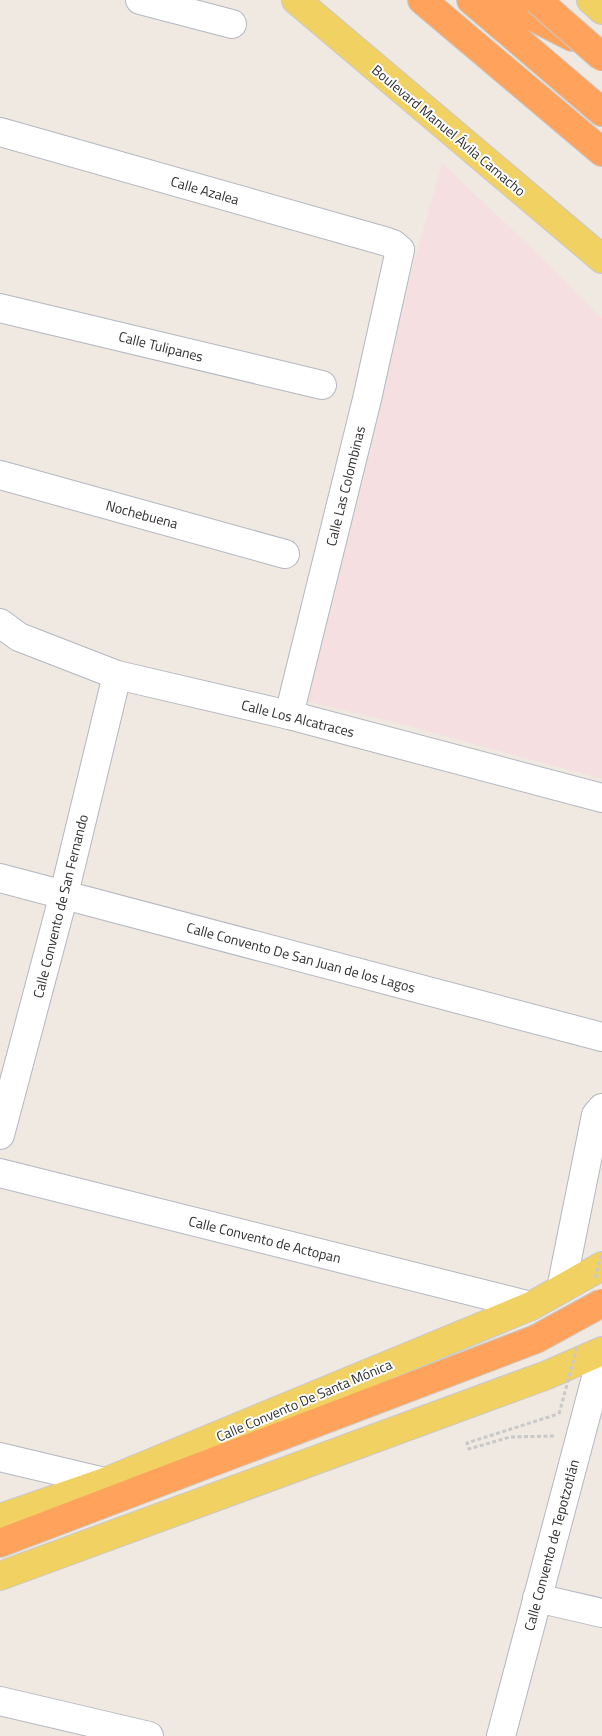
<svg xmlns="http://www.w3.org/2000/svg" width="602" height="1736" viewBox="0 0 602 1736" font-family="'Titillium Web',sans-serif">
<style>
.medical{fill:#f5dfe0}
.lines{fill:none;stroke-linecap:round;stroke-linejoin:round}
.street-casing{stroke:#b4b7c1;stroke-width:30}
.secondary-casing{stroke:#b4b7c1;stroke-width:30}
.primary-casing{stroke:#c9c9c9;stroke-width:30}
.highway-casing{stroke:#c9c9c9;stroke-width:30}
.path{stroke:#c9c9c9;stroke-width:3;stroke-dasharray:4 2.5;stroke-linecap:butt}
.street{stroke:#fff;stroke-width:28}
.secondary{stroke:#fff;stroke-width:28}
.primary{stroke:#f2d163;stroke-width:28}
.highway{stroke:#ffa35c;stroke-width:28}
.highway-bridge-casing{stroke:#c9c9c9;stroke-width:30;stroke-linecap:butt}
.path-bridge{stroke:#c9c9c9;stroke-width:3;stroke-dasharray:4 2.5;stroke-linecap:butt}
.highway-bridge{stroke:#ffa35c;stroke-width:28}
.labels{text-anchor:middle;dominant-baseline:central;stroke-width:4;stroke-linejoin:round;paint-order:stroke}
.street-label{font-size:14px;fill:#2e2e2e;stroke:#fff}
</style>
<rect width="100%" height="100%" fill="#efe9e1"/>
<!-- medical -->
<polygon class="medical" points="442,163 540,256 602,319 602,779 401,724 302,700 407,288"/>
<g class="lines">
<!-- street casing -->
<g class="street-casing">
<g id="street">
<polyline points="140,0 232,24"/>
<polyline points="0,132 384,241 393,244 400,250 367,399 289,715"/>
<polyline points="0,308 322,385"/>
<polyline points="0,475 285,554"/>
<polyline points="0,623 19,637 117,675 289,715 602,798"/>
<polyline points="0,878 602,1037"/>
<polyline points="0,1135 64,894 117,675"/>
<polyline points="0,1173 531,1306"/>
<polyline points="561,1289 596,1115 602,1108"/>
<polyline points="0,1457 105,1482"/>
<polyline points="537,1598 602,1613"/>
<polyline points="0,1701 149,1736"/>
</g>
</g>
<!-- secondary casing -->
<g class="secondary-casing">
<polyline id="secondary" points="501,1736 602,1355"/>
</g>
<!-- primary casing -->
<g class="primary-casing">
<g id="primary">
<polyline points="296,0 602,259"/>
<polyline points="591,0 602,10"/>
<polyline points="0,1518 105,1482 531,1306 602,1266"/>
<polyline points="0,1576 547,1375 602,1351"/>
</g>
</g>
<!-- highway casing -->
<g class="highway-casing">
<g id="highway">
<polyline points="422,0 602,152"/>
<polyline points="471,0 602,112"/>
<polyline points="500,0 572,37"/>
<polyline points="0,1543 536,1339"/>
</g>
</g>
<!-- path -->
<polyline class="path" points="554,1436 510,1437 469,1449 467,1443 558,1414"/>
<!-- street -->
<use href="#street" class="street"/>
<!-- secondary -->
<use href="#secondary" class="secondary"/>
<!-- primary -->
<use href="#primary" class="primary"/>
<!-- highway -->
<use href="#highway" class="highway"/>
<!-- highway-bridge casing -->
<g class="highway-bridge-casing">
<g id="highway-bridge">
<polyline points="537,0 602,57"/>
<polyline points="536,1339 602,1303"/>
</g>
</g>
<!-- path-bridge -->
<g class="path-bridge">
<polyline points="595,1278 602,1252"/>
<polyline points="559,1414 577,1347"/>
</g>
<!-- highway-bridge -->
<use href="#highway-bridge" class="highway-bridge"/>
</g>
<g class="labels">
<!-- street labels -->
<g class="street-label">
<text transform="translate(449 130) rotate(40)">Boulevard Manuel Ávila Camacho</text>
<text transform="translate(205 190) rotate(16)">Calle Azalea</text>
<text transform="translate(161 346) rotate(14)">Calle Tulipanes</text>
<text transform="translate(345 486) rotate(-76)">Calle Las Colombinas</text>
<text transform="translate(142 514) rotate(15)">Nochebuena</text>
<text transform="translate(298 718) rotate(14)">Calle Los Alcatraces</text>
<text transform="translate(60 906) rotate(-76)">Calle Convento de San Fernando</text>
<text transform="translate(301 957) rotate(15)">Calle Convento De San Juan de los Lagos</text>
<text transform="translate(265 1239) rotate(14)">Calle Convento de Actopan</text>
<text transform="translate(304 1400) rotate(-23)">Calle Convento De Santa Mónica</text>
<text transform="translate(551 1545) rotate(-75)">Calle Convento de Tepotzotlán</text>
</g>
</g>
</svg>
